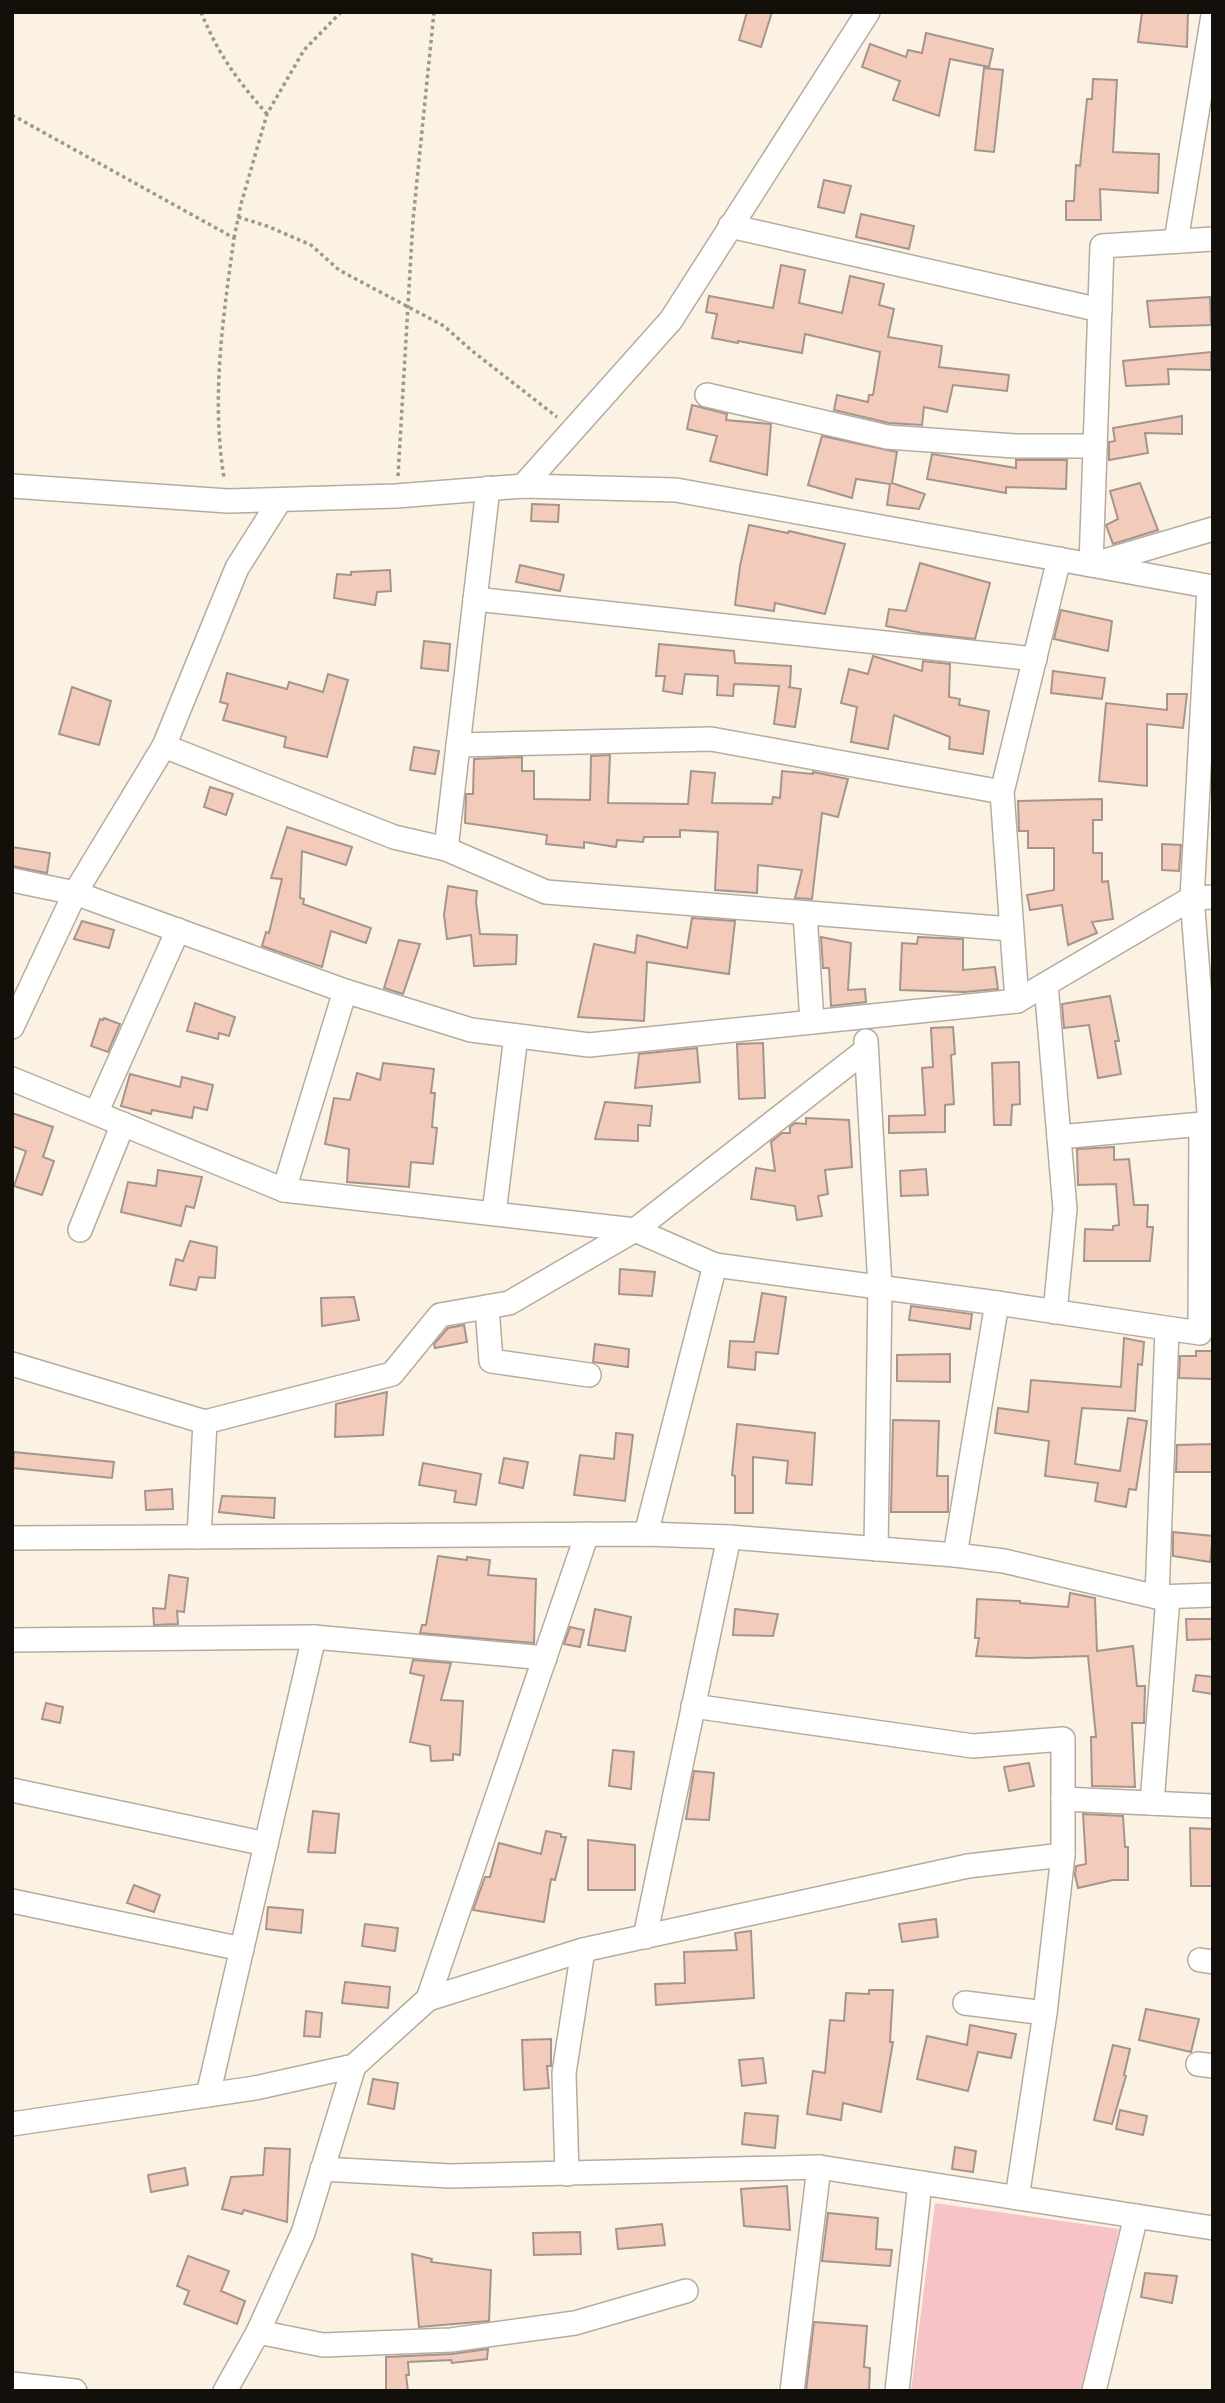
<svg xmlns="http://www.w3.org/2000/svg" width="1225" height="2403" viewBox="0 0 1225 2403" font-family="Commissioner,sans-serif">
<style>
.green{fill:#f8c3c7}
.building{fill:#f2cbba;stroke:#a5958e;stroke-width:2}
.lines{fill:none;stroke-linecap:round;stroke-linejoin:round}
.street-casing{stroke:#b5ac9f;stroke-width:26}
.path{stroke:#9e978c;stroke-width:3.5;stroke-dasharray:3.5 3.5;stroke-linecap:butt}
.street{stroke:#fff;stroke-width:23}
</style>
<rect width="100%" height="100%" fill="#fcf2e3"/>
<!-- green -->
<polygon class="green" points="935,2203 1119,2229 1084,2391 911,2391"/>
<!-- building -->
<g class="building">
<polygon points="747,12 772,12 761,47 739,40"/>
<polygon points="1142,12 1188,12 1187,47 1138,42"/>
<polygon points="926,33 993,49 989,67 950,59 939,116 893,100 900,81 862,67 870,44 906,57 908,50 922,53"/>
<polygon points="984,68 1003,70 994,152 975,150"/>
<polygon points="1093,79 1117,80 1113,152 1159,154 1158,193 1100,189 1101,220 1066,220 1066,201 1074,201 1076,165 1080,166 1087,99 1092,99"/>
<polygon points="824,180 851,186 844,213 818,207"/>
<polygon points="861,214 914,226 909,249 856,237"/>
<polygon points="781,265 805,270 799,303 842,313 850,276 884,284 879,305 894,309 888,337 942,346 939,367 1009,375 1007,391 953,385 947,412 924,407 922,425 889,423 834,410 837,395 868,402 869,395 873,395 880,352 805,334 802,353 738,341 738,343 712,338 717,314 706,312 709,296 773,308"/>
<polygon points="1210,297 1211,325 1150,327 1147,301"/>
<polygon points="1211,352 1211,370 1168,369 1169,384 1126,386 1123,361"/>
<polygon points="692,405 727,414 726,420 771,424 767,475 710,461 717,436 687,429"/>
<polygon points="1182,416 1182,434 1145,433 1148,453 1109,460 1109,442 1115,441 1113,428"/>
<polygon points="822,436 897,452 892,483 925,494 919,509 887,505 890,484 856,479 852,498 808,485"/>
<polygon points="932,454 1016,468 1016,460 1067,460 1066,489 1006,487 1006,493 927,479"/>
<polygon points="1140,483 1158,530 1113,544 1106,525 1118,519 1110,491"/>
<polygon points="532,504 559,505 558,522 531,521"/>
<polygon points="749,525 788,533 789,531 845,544 825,614 775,603 774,611 735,605 740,566"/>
<polygon points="920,563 990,583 975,639 922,633 886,626 889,609 906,611"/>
<polygon points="520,565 564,575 560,591 516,582"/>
<polygon points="390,570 391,591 377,592 375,605 334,598 337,574 351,575 351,572"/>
<polygon points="1061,610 1112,621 1108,651 1054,639"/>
<polygon points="424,641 450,644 448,671 421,668"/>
<polygon points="659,644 734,651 735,663 791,666 790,687 788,687 801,689 795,727 774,724 779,686 734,684 733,696 717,695 718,676 685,674 682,694 663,691 665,676 656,676"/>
<polygon points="873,656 922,671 923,661 950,664 949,697 960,699 959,705 989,711 983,754 949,749 950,737 894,715 888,749 851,742 857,707 841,703 849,669 868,674"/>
<polygon points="1053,671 1105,678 1102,699 1051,693"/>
<polygon points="227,673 287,689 289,682 323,692 328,674 348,680 327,757 284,747 286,737 223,720 228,704 220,702"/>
<polygon points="72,687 111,701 99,745 59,734"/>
<polygon points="1167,694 1187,694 1183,728 1147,724 1147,786 1099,781 1106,703 1167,710"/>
<polygon points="414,747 439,751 435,774 410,770"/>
<polygon points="610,755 608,803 688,804 691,771 715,773 712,803 772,804 773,797 780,798 782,771 813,774 813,772 848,779 838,817 822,813 812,899 795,898 802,870 758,865 757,893 715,890 718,832 680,830 680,837 644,837 643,842 617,840 616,847 584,842 584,848 546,844 547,835 465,823 466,794 473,794 474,759 522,757 522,771 534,771 534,799 590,800 591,756"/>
<polygon points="210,787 233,794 226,815 204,807"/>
<polygon points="1102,799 1102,820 1093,820 1093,853 1102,853 1102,882 1108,881 1113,919 1092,922 1097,933 1068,945 1062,905 1030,910 1027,895 1054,890 1054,848 1028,848 1028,831 1019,831 1018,801"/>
<polygon points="287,827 352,847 346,865 302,851 300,898 304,899 303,904 371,928 366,943 331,931 322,967 262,946 266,932 269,933 282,879 271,878"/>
<polygon points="1162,844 1181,845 1179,871 1162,870"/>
<polygon points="12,847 50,853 47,873 12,866"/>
<polygon points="448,886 477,891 476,902 480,934 517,935 516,964 474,966 471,935 447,939 444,915"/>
<polygon points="692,918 735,921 729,974 647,962 644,1021 578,1017 594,944 635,953 637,935 687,948"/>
<polygon points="82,921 114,930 109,948 74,939"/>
<polygon points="821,937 851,943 848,990 865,989 866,1002 831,1006 829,968 823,968"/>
<polygon points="918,937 963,939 963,970 995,967 998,989 964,992 900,990 902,943 917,944"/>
<polygon points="399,940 420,944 403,994 384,988"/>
<polygon points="1110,996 1119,1041 1115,1041 1121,1074 1098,1078 1089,1025 1064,1028 1062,1004"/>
<polygon points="195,1003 235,1017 229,1036 219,1033 218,1039 187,1031"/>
<polygon points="104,1018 120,1024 108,1052 91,1046 100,1019 103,1020"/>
<polygon points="953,1027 955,1054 951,1055 954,1104 945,1105 945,1132 889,1133 889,1116 925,1115 922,1068 933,1067 931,1028"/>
<polygon points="763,1043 765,1098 739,1099 737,1044"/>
<polygon points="697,1048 700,1082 635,1088 639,1054"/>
<polygon points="1019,1062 1020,1104 1012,1105 1011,1125 994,1125 992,1063"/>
<polygon points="383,1063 434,1069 431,1093 435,1093 432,1127 437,1128 433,1164 411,1162 409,1187 347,1182 349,1149 325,1144 334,1098 350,1100 357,1073 380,1080"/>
<polygon points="130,1074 180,1087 182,1077 213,1085 207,1110 194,1107 192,1118 152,1110 151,1114 121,1106"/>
<polygon points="605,1102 652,1106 650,1126 638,1125 638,1141 595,1139"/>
<polygon points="12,1113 53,1127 43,1157 54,1161 42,1195 14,1186 26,1151 12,1146"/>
<polygon points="806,1118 849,1120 852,1167 825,1170 828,1194 818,1196 822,1216 797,1220 795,1206 751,1199 756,1168 775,1171 771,1142 782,1133 790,1133 790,1127 795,1123 806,1124"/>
<polygon points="1114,1147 1114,1160 1129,1159 1134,1205 1148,1205 1147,1227 1153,1227 1150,1261 1084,1261 1085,1229 1113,1230 1113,1226 1119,1225 1116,1184 1078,1185 1077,1149"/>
<polygon points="926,1169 928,1195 901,1196 900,1171"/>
<polygon points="158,1170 202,1177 194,1208 186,1206 181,1226 121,1212 128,1182 156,1186"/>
<polygon points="190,1241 217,1247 215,1278 199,1277 196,1290 170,1285 176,1259 183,1261"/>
<polygon points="620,1269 655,1272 652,1296 619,1294"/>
<polygon points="762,1293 786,1297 778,1354 756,1352 755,1370 728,1367 730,1341 754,1342"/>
<polygon points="354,1297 359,1320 322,1326 321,1298"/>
<polygon points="911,1306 972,1314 970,1329 909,1320"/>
<polygon points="464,1325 467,1342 435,1348 434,1344 448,1328"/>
<polygon points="1124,1338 1144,1342 1142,1365 1138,1364 1135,1411 1082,1408 1075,1464 1120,1471 1128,1418 1147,1421 1136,1490 1129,1489 1126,1507 1095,1501 1098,1483 1045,1476 1049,1441 995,1433 998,1408 1028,1412 1031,1380 1121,1387"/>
<polygon points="595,1344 629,1349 628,1367 593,1362"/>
<polygon points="1196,1351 1213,1351 1213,1379 1179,1378 1180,1356 1196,1356"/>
<polygon points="950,1354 950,1382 897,1381 897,1355"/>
<polygon points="387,1392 383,1435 335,1437 336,1404"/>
<polygon points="893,1420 939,1421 937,1476 948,1476 948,1512 891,1512"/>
<polygon points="737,1424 815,1433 812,1485 786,1483 788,1461 753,1457 753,1513 735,1513 735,1476 732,1475"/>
<polygon points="616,1433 633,1435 625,1501 574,1495 580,1455 614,1459"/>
<polygon points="1213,1444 1213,1472 1176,1472 1177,1445"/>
<polygon points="14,1452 114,1462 112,1478 13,1468"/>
<polygon points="504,1458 528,1462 523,1488 499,1483"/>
<polygon points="423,1463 481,1474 476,1505 454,1502 456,1491 419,1485"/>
<polygon points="172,1489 173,1509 146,1510 145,1491"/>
<polygon points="222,1496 275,1498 274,1518 219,1512"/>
<polygon points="1173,1532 1213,1536 1210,1562 1173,1556"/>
<polygon points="438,1556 467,1560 467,1557 490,1560 488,1575 536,1579 534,1643 420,1633 422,1625 426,1625"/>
<polygon points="169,1575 188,1578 184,1612 177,1611 178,1624 154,1625 153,1608 165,1609"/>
<polygon points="1070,1593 1095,1598 1097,1651 1133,1646 1137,1686 1145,1686 1144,1723 1132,1723 1135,1787 1092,1786 1091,1737 1096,1737 1088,1656 1027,1658 976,1656 979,1638 975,1638 977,1599 1020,1601 1020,1603 1068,1607"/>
<polygon points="595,1609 631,1617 625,1651 588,1645"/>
<polygon points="735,1609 778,1614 773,1636 733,1635"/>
<polygon points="1186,1619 1213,1619 1213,1639 1187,1640"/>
<polygon points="570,1627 584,1630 580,1647 564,1644"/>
<polygon points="413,1660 451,1663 441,1700 463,1701 460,1755 453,1754 453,1760 431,1761 430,1746 410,1742 424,1676 410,1673"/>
<polygon points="1196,1675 1213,1677 1213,1694 1193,1691"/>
<polygon points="46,1703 63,1707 60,1723 42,1719"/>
<polygon points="613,1750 634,1752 631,1789 609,1786"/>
<polygon points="1029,1763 1034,1786 1009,1791 1004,1767"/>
<polygon points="694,1771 714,1773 709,1820 686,1819"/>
<polygon points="313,1811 339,1814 335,1853 308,1852"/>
<polygon points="1083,1814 1123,1816 1125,1847 1128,1847 1128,1880 1113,1880 1078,1888 1075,1875 1076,1866 1086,1864"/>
<polygon points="1190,1828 1213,1829 1213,1886 1191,1886"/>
<polygon points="546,1831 561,1834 561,1837 566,1837 555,1880 551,1879 544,1922 473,1910 485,1877 490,1877 499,1843 541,1854"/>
<polygon points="588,1840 635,1845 635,1890 588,1890"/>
<polygon points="134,1885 160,1895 154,1912 127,1903"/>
<polygon points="268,1907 303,1910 301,1933 266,1929"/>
<polygon points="936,1919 938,1937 902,1942 899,1924"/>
<polygon points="365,1924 398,1928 395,1951 362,1946"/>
<polygon points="751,1931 754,1998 656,2005 655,1984 685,1983 684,1952 737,1950 735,1933"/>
<polygon points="345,1982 390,1987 388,2008 342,2003"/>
<polygon points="869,1990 893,1990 890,2042 893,2042 881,2112 843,2103 841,2120 807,2114 813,2071 825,2073 830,2020 844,2021 846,1993 869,1994"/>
<polygon points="1146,2009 1199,2019 1191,2052 1139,2040"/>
<polygon points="306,2011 322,2013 320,2037 304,2036"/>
<polygon points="970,2025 1016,2034 1011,2058 978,2052 968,2091 917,2079 927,2036 967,2045"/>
<polygon points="551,2039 551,2066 547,2066 549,2088 524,2090 522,2040"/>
<polygon points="1113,2045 1130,2049 1124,2075 1126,2076 1112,2124 1094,2120"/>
<polygon points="763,2058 766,2083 742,2086 739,2060"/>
<polygon points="373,2079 398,2083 394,2109 368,2104"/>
<polygon points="1120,2110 1147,2116 1143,2135 1116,2129"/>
<polygon points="745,2113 778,2116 775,2148 742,2144"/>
<polygon points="955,2147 976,2151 973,2172 952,2169"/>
<polygon points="265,2148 290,2149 287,2222 244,2210 242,2214 222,2209 231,2177 263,2175"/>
<polygon points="185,2168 188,2185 151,2192 148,2175"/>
<polygon points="787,2186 790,2230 744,2226 741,2189"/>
<polygon points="828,2213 878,2218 876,2249 892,2250 890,2266 822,2261"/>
<polygon points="662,2224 665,2245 618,2249 616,2229"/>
<polygon points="580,2232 581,2254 534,2255 533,2233"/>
<polygon points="412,2254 432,2259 431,2262 491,2270 489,2321 419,2327"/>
<polygon points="188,2256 229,2271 221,2291 245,2301 237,2324 184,2304 189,2291 177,2286"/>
<polygon points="1145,2273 1177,2276 1172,2303 1141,2297"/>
<polygon points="814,2322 867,2326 864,2367 870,2368 869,2391 806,2391"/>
<polygon points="488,2349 487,2359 452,2363 451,2360 408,2362 409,2375 406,2375 408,2391 386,2391 386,2357 452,2354"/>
</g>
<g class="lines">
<!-- street casing -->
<g class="street-casing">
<g id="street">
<polyline points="730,226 1100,310"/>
<polyline points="1213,239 1102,246 1091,565 1213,529"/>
<polyline points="1176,241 1213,15"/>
<polyline points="707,395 887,437 1015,446 1095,446"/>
<polyline points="12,486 228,501 396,496 523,486 676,490 1213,587"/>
<polyline points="523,486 671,320 868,12"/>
<polyline points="1209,587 1192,898 1210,1124"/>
<polyline points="475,599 1035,659"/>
<polyline points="458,745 711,739 1002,792"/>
<polyline points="164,746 394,837 446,849 488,488"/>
<polyline points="446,849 546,892 1011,929"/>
<polyline points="12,880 75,893 345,991 471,1030 589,1045 1017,1001 1192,898 1213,897"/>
<polyline points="805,913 812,1022"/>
<polyline points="1046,984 1065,1209 1055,1312"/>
<polyline points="1017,1001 1002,792 1059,559"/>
<polyline points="12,1027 75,893 164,746 237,568 280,500"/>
<polyline points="866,1041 880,1287 876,1549"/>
<polyline points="12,1079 284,1190 635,1230 715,1265 997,1303 1200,1333 1201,1124"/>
<polyline points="96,1113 178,930"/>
<polyline points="1059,1137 1213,1123"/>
<polyline points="284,1190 345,991"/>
<polyline points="494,1213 516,1036"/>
<polyline points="80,1230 123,1124"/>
<polyline points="487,1307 491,1361 589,1375"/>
<polyline points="12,1364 205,1422 392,1374 440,1315 509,1303 635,1230 866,1050"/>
<polyline points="646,1534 715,1265"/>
<polyline points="199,1537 205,1422"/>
<polyline points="12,1538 646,1534 729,1537 955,1555 1004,1561 1157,1597 1213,1595"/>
<polyline points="955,1555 997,1303"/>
<polyline points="1157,1597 1167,1329"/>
<polyline points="12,1640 314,1637 545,1658"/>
<polyline points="693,1706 973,1746 1063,1739 1063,1855 1045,2013 1017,2198"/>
<polyline points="12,1790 266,1844"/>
<polyline points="1063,1799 1213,1806"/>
<polyline points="1152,1803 1168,1597"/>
<polyline points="12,1901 242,1949"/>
<polyline points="645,1937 729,1537"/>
<polyline points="1200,1960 1213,1962"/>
<polyline points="428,1999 587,1534"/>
<polyline points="965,2003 1045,2013"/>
<polyline points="1198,2064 1213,2066"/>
<polyline points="208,2095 314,1637"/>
<polyline points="12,2124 255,2088 354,2066"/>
<polyline points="322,2169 450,2176 819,2167 1213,2228"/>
<polyline points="567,2174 564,2073 583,1950"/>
<polyline points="258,2332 323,2345 451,2340 575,2323 686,2291"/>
<polyline points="12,2384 75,2391"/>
<polyline points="225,2391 258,2332 303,2233 354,2066 428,1999 583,1950 968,1866 1063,1855"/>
<polyline points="792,2391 819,2167"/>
<polyline points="897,2391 920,2183"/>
<polyline points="1094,2391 1136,2216"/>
</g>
</g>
<!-- path -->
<g class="path">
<path d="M201 12C218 54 237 80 267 114"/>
<path d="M12 115 234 238C223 318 211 397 224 478"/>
<polyline points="238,217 267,226 311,245 339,270 444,326 471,350 557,417"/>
<polyline points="234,238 241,204 267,114 304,50 341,12"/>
<polyline points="398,476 413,220 434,12"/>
</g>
<!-- street -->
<use href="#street" class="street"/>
</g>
<!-- border -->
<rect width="1225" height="2403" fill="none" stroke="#13100b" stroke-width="28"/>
</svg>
